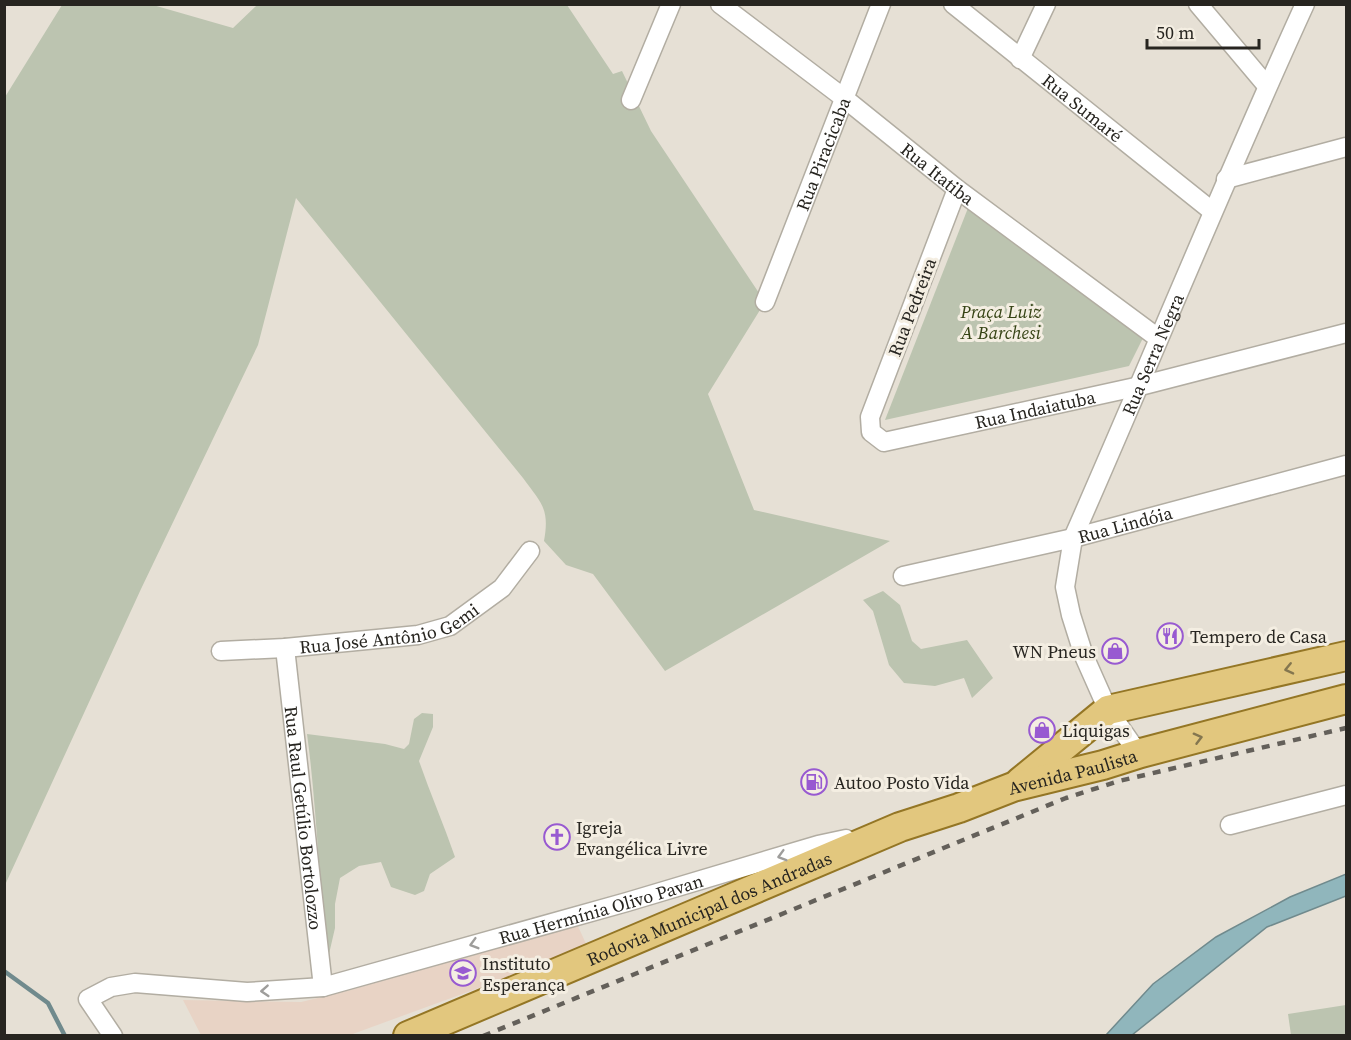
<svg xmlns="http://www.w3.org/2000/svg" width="1351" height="1040" viewBox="0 0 1351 1040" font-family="'Source Serif 4',serif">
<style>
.education{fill:#e8d3c5}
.green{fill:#bcc4b0}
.water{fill:#90b6bc;stroke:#708a8d;stroke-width:1.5}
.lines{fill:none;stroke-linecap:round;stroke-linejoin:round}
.stream{stroke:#708a8d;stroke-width:4.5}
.minor-casing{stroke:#b2ada2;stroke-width:21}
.primary-casing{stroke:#947625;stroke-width:32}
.minor{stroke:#fff;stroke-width:18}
.primary{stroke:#e2c77e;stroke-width:28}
.rail{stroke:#64605a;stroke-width:4.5;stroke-dasharray:8 8;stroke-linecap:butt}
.oneway{stroke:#84764f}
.oneway2{stroke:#9e9d9b}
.labels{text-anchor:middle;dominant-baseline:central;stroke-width:6;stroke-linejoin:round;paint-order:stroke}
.street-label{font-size:18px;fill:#272520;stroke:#f4eee2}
.park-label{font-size:18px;font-style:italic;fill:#354314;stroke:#f4eee2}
.poi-label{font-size:18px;fill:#272520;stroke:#f4eee2;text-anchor:start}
</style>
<rect width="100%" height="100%" fill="#e6e0d5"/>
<!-- education -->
<polygon class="education" points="576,922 588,948 350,1035 201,1035 183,1000 301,1002 351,990"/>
<!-- green -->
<g class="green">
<path d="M62 5H153L233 28 257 5H567L613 74 622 71 651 131 765 302 708 394 754 510 890 541 665 671 593 574 566 565 544 541C550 508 541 503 523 478L296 198 258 345 141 589 5 885V97Z"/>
<polygon points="968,208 1143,338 1129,366 885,420"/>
<polygon points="883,591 900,605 912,641 921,649 967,640 993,678 972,698 964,678 935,686 904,683 889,665 873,611 863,600"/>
<path d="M422 713 433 714V727L419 761C430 793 444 825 455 857L430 874 424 891 415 895 391 887 381 862 359 866 340 878 335 904V928L329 954C318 881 317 807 307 734L385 744 404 749 409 744 414 719Z"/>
<polygon points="1346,1005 1346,1035 1291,1035 1288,1014"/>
</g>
<!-- water -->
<polygon class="water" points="1346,874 1346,896 1267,927 1132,1035 1106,1035 1153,984 1216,937 1290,897"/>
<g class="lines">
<!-- stream -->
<polyline class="stream" points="4,971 48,1003 65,1036"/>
<!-- minor casing -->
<g class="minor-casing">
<g id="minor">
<path id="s1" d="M720 4 844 98 957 189 1158 338"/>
<path id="s2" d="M953 4 1212 211"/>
<polyline points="1198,4 1267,86"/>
<polyline points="1020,59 1046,4"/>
<polyline points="631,100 671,4"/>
<polyline points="1226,179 1346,147"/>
<path id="s3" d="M957 189 870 417 871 432 884 442 1140 386 1346 333"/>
<path id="s4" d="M765 302 881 4"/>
<path id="s5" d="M903 576 1073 538 1346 465"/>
<path id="s6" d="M285 648 323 987"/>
<path id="s7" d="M221 651 285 648 418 635 450 626 502 588 530 551"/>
<path id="s8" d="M1141 753 1131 743 1108 710 1084 656 1071 615 1065 587 1073 538C1151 361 1224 181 1305 4"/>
<polyline points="1230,825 1346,795"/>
<path id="s9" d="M113 1036 88 999 111 987 135 983 247 992 323 987 627 902 818 845 846 839"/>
</g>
</g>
<!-- primary casing -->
<g class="primary-casing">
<g id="primary">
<polyline points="1020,782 1108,710 1346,656"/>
<path id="s10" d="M408 1036 900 827 959 808 1013 787 1103 765 1141 753 1346 699"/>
</g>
</g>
<!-- minor -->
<use href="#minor" class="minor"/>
<!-- primary -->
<use href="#primary" class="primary"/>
<!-- rail -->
<polyline class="rail" points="483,1036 1066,798 1119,781 1346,728"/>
</g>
<!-- one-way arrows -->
<defs><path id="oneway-chevron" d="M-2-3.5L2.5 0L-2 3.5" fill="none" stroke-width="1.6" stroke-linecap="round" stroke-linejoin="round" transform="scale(1.5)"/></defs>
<g class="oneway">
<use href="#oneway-chevron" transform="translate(1289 669) rotate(167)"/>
<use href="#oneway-chevron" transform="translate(1198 738) rotate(-15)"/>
</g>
<g class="oneway2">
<use href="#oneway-chevron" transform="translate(782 856) rotate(164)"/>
<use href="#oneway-chevron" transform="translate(474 944) rotate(164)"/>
<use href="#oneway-chevron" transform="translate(265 991) rotate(176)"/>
</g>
<!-- icons -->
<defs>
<g id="restaurant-ring" transform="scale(1.35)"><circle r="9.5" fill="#f4eee2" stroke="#985ad1" stroke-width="1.5"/><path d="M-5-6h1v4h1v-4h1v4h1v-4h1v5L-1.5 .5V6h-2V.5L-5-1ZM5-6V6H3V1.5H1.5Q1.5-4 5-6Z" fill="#985ad1"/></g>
<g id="shop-ring" transform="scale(1.35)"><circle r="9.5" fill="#f4eee2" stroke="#985ad1" stroke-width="1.5"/><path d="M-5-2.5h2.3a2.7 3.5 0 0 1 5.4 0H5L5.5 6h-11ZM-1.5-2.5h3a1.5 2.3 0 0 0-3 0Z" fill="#985ad1"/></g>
<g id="fuel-ring" transform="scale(1.35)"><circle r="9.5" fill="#f4eee2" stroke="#985ad1" stroke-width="1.5"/><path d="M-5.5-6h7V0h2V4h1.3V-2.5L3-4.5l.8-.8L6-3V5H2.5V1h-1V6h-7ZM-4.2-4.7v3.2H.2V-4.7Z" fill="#985ad1"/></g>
<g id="church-ring" transform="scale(1.35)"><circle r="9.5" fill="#f4eee2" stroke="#985ad1" stroke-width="1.5"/><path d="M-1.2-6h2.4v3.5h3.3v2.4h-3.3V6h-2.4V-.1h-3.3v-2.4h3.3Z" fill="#985ad1"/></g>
<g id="school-ring" transform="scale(1.35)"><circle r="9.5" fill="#f4eee2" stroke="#985ad1" stroke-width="1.5"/><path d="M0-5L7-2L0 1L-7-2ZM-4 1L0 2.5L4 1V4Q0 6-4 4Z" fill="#985ad1"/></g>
</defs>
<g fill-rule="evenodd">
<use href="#restaurant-ring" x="1170" y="636"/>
<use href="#shop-ring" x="1115" y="651"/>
<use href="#shop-ring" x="1042" y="730"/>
<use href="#fuel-ring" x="814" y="782"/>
<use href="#church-ring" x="557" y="837"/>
<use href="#school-ring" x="463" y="973"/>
</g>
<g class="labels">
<!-- street labels -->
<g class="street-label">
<text stroke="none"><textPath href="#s2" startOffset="166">Rua Sumaré</textPath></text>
<text stroke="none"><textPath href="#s4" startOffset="159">Rua Piracicaba</textPath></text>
<text stroke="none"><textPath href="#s1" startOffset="276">Rua Itatiba</textPath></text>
<text transform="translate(912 307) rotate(-69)">Rua Pedreira</text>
<text stroke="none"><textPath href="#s8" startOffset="435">Rua Serra Negra</textPath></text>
<text stroke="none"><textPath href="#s3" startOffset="430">Rua Indaiatuba</textPath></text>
<text stroke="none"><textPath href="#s5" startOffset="228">Rua Lindóia</textPath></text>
<text stroke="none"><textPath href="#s7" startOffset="171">Rua José Antônio Gemi</textPath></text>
<text stroke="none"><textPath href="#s10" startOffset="716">Avenida Paulista</textPath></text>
<text stroke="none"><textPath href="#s6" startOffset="171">Rua Raul Getúlio Bortolozzo</textPath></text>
<text stroke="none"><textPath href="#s9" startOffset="572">Rua Hermínia Olivo Pavan</textPath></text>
<text stroke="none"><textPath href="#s10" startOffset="327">Rodovia Municipal dos Andradas</textPath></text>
</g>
<!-- park labels -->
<g class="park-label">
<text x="1001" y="311">Praça Luiz<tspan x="1001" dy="21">A Barchesi</tspan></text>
</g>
<!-- poi labels -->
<g class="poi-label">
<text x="1190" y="636">Tempero de Casa</text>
<text x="1096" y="651" text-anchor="end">WN Pneus</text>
<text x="1062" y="730">Liquigas</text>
<text x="834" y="782">Autoo Posto Vida</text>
<text x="576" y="827">Igreja<tspan x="576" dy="21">Evangélica Livre</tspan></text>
<text x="482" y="963">Instituto<tspan x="482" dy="21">Esperança</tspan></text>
</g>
</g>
<!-- border -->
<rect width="1351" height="1040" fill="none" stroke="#272520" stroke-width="12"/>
<!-- scale -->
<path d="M1147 39v9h112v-9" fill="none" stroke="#272520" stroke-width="3"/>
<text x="1156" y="39" font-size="18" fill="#272520" stroke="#f4eee2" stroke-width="4.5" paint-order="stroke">50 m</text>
</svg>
